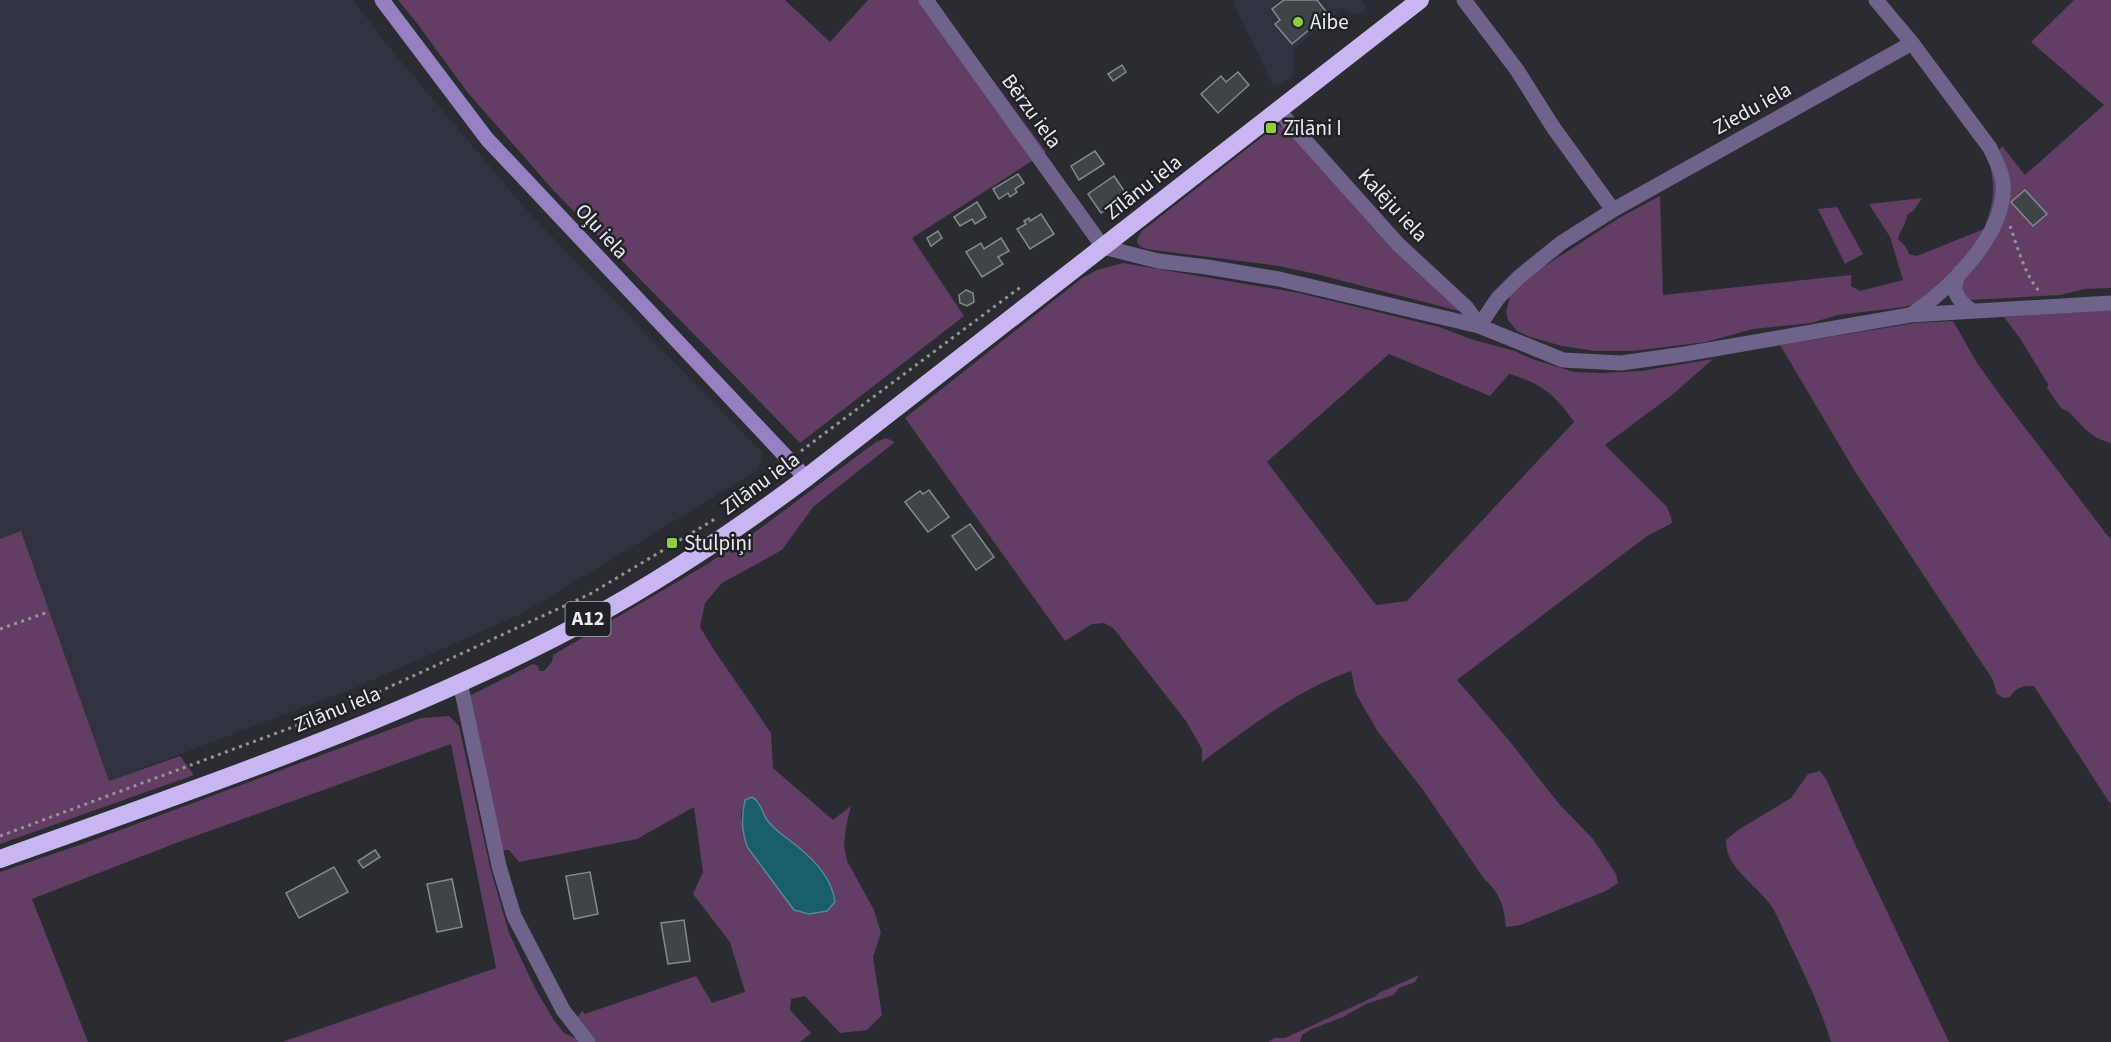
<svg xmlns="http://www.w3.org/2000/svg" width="2111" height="1042" viewBox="0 0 2111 1042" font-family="'Source Sans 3',sans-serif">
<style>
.built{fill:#30333e}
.green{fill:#623d64;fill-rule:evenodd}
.water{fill:#1a5d6a;stroke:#588892;stroke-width:1.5}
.building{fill:#3f4448;stroke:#84898e;stroke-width:1.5}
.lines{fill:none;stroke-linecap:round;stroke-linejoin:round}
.path{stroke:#939499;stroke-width:3;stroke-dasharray:3 4.5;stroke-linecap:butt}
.street{stroke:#6f638c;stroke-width:15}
.secondary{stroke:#9581c2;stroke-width:15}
.highway{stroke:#c8b6f3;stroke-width:18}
.poi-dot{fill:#90cd40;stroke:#202227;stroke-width:2}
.labels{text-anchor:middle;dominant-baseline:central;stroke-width:5;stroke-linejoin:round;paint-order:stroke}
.shield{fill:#202227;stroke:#adafb3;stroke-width:1.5}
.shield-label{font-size:20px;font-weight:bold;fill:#eaebef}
.poi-label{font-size:21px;fill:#eaebef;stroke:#202227;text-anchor:start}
.street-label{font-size:21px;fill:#eaebef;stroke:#202227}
</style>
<rect width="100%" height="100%" fill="#2a2c31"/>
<!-- built -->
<g class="built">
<polygon points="0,0 353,0 394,53 531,215 763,453 758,470 525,612 357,687 109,781 21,532 0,539"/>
<polygon points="1237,0 1361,0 1367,10 1356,14 1348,13 1343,8 1294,49 1293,77 1274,87 1233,3"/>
</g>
<!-- green -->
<g class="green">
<polygon points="398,0 785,0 830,42 868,0 934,0 1046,152 912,238 964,316 800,443 554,191 468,93 416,22"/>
<path d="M2074 0H2111V288L2085 289 2060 295 1970 300 1964 298 1961 278 1996 235 1999 151 2002 146 2025 175 2104 105 2031 42ZM2025 190 2046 214 2033 226 2011 202Z"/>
<polygon points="1277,125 1283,126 1465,310 1459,311 1316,274 1279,266 1146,249 1140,246 1137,242 1138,237 1142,231"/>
<path d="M1990 165H1994L1998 183 1994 216 1956 270 1921 302 1904 307 1838 315 1811 323 1753 329 1706 342 1633 351H1595L1562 346 1530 337 1517 331 1508 320 1506 312 1511 293 1531 275 1619 218 1660 196 1663 295 1851 275V286L1860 291 1903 280 1890 237 1869 204 1922 198 1914 210 1907 215C1906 225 1900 230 1898 239L1906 247 1909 254 1917 256 1984 229C1993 203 1996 193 1990 165Z"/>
<polygon points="1837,207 1863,254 1845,264 1818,209"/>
<path d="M1123 263 1299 293 1439 327 1474 340 1515 351 1532 359 1574 372 1604 373 1641 371 1713 359 1672 395 1605 445 1667 507 1671 517 1672 523 1647 536 1457 680 1507 738 1560 805 1593 839 1616 874 1618 883 1606 891 1520 925 1506 927C1505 909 1499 891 1485 880L1423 790 1378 732 1356 694 1351 671C1296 690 1249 728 1202 762V749L1186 721 1114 629 1104 623 1092 624 1065 641 905 418 1082 278 1097 270ZM1389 354 1490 396 1509 374C1541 383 1555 394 1574 422L1407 601 1376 605 1267 462Z"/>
<polygon points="2111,310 2111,443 2110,443 2097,438 2085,429 2069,412 2061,408 2047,388 2048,384 2021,340 2004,317"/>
<path d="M1953 321 1977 363 2003 399 2111 540V805L2034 686C2023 686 2016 687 2010 697L2003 698 1997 694 1993 680 1856 473 1780 345 1915 323Z"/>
<path d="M886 438 895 442 813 507 782 550 722 583 705 603 700 627 714 650 771 733 773 768 833 820 851 806 846 827 844 846 847 861 874 910 881 933 873 957 882 1015 867 1030 840 1033 805 996 791 999 790 1010 811 1033 800 1042H596L578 1017 582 1011 585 1014 696 976 712 1003 745 992 730 942 693 894 703 872 694 807 637 839 519 862 509 850H501L469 696 533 664 538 666 539 671H544L552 662 553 655 709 563 762 527 876 442ZM745 800 759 801 767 821 781 834 743 837 741 813Z"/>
<polygon points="21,531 109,781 180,756 194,775 0,844 0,539"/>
<polygon points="449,716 459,726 490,867 509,933 535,988 553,1019 564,1033 575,1038 579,1042 282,1042 496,968 451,744 176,843 32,899 88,1042 0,1042 0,872 88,842 421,718"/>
<path d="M1820 771 1826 779 1855 844 1949 1042H1831C1820 1006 1804 973 1788 940 1782 928 1777 913 1769 903 1754 883 1725 867 1726 840L1738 830 1791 798 1808 774Z"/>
<polygon points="1419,975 1415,982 1399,988 1393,995 1366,1004 1343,1017 1312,1029 1302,1035 1300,1042 1268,1042 1275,1038 1285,1038 1376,996 1379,993"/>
</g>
<!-- water -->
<path class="water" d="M752 797C762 803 761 811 767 820 772 827 781 834 788 839 809 855 832 875 835 902L827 911 809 914 794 910 748 848C741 832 741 817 745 800Z"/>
<!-- building -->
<g class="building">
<polygon points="1284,0 1317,0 1328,14 1292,44 1275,24 1280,20 1272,9"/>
<polygon points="1122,65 1126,72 1113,81 1108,74"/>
<polygon points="1238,72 1249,85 1218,113 1201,94 1221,76 1226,82"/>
<polygon points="1095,151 1104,164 1079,180 1071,166"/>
<polygon points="1018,174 1024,183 1015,189 1017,192 1010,197 1008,193 999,199 993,189"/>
<polygon points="1114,176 1127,195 1101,213 1088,194"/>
<polygon points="2025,190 2047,214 2033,226 2011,202"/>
<polygon points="977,202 986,217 975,224 972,219 960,226 954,217"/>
<polygon points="1041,214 1054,234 1030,249 1017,229 1026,224 1024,221 1029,218 1030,221"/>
<polygon points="938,231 942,238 931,246 927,238"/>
<polygon points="1001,238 1009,251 998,257 1003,264 982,277 966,252 981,243 984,249"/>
<polygon points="966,290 973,293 974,302 967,306 960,303 959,295"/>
<polygon points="929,490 949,517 928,532 905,502 920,491 923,494"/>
<polygon points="970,524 994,557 976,570 952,536"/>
<polygon points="375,850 380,857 363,868 358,861"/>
<polygon points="334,867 348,892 299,918 286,893"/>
<polygon points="590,872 598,914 574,919 566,876"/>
<polygon points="452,879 462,927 437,932 427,884"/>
<polygon points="684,920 690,961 668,964 661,923"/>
</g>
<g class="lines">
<!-- path -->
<g class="path">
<path d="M2010 226C2018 248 2024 273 2039 291"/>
<polyline points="801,451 1022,286"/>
<polyline points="0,629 48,612"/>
<polyline points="0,836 344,708 590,594 715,519"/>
</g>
<!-- street -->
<g class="street">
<polyline points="926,0 1103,247 1158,261 1207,267 1279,279 1479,326 1563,360 1621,363 1685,354 1910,315 2111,303"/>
<polyline points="1464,0 1517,70 1553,127 1613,210"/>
<path d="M1876 0 1912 43 1990 148C1995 159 2002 171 2003 183 2007 233 1951 288 1912 314"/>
<polyline points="1278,110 1398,244 1467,308 1479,326 1498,298 1519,277 1561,243 1613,210 1912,43"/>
<path d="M1960 272C1950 289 1956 299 1971 310"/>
<polyline points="460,682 499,866 514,916 563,1010 588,1042"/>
</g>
<!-- secondary -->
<polyline class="secondary" points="382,0 487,139 806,478"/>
<!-- highway -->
<path class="highway" d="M0 859C187 792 377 728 554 638 643 592 727 537 806 478L1420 0"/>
</g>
<!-- markers -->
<g class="poi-dot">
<circle cx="1298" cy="22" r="6"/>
<rect x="1265" y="122" width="12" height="12" rx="3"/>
<rect x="666" y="537" width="12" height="12" rx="3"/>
</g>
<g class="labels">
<!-- shield labels -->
<rect class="shield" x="565.5" y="602" width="45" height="34" rx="4.5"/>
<g class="shield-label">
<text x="588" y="619">A12</text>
</g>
<!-- poi labels -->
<g class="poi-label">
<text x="1310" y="22">Aibe</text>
<text x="1283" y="128">Zīlāni I</text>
<text x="684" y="543">Stulpiņi</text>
</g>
<!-- street labels -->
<g class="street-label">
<text transform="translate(1752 108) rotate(-29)">Ziedu iela</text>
<text transform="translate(1032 111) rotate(54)">Bērzu iela</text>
<text transform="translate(1143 187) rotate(-38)">Zīlānu iela</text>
<text transform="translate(1393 205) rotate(47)">Kalēju iela</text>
<text transform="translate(602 231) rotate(47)">Oļu iela</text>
<text transform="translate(760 483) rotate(-36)">Zīlānu iela</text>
<text transform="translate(337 709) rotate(-22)">Zīlānu iela</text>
</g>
</g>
</svg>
